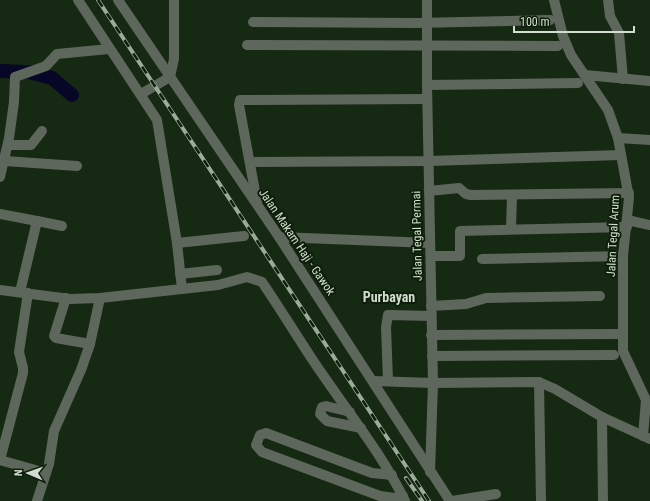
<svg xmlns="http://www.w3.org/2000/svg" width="650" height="501" viewBox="0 0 650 501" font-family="'Roboto Condensed',sans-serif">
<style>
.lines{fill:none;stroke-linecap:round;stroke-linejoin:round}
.river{stroke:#070626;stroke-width:14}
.minor{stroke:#5e675c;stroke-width:10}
.rail-casing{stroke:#9dab9a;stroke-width:4}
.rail{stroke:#0d1f0a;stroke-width:2.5;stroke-dasharray:8;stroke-linecap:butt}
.labels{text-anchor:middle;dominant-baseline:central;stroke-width:4;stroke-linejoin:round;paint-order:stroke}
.street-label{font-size:12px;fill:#d1ddce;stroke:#0d1f0a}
.quarter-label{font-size:14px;font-weight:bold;fill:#d1ddce;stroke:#0d1f0a}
</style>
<rect width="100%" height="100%" fill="#162913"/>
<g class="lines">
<!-- river -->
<g class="river">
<polyline points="0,71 23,72"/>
<polyline points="29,72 52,78 72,95"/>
</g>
<!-- minor -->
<g class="minor">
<polyline points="78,0 157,120 177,243 182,289"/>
<polyline points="118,0 279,237 450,501"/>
<polyline points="427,0 427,85 433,383 430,472"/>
<polyline points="554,0 563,36 571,55 608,110 618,138 629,198 623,256 623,351 646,400 643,436"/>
<polyline points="608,0 610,16 619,33 623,79"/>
<polyline points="253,22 416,23 550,20"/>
<polyline points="247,45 558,46"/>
<polyline points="585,75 650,81"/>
<polyline points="427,85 578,83"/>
<polyline points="141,94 170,77 174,59 174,0"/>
<polyline points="618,138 650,140"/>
<polyline points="8,145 31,145 42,131"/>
<polyline points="5,161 77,166"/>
<polyline points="255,162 429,161 621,155"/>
<polyline points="0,177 9,138 14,102 15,77 46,66 57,54 109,49"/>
<polyline points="429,191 459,188 466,194 471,195 629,193"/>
<polyline points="257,202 239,105 240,100 427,99"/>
<polyline points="0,214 37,221 20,292"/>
<polyline points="627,220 650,225"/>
<polyline points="37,221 62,226"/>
<polyline points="511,229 512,195"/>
<polyline points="279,237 430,243"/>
<polyline points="177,243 244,236"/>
<polyline points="431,256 460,256 460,231 627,227"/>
<polyline points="482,259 623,256"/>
<polyline points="180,274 217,270"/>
<path d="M0 290 70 299 100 298 218 285 247 277 262 282C279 307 295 333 312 359 343 406 380 450 405 501"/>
<polyline points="66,298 54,336 56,338 90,344"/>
<polyline points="431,306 466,304 486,298 600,296"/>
<polyline points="431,335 623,334"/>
<polyline points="432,356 614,355"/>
<polyline points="373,381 433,383 539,382 555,389 602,417 650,439"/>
<polyline points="388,381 386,327 388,315 431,316"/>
<polyline points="539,382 541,501"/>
<polyline points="350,412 326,406 322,407 320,414 327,421 361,428"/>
<polyline points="602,417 603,501"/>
<polyline points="0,460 23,373 23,368 19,352 28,293"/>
<polyline points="0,460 46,473"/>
<polyline points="392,475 372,473 266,433 260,435 256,445 262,452 380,496 395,498 403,496"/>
<polyline points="37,501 49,464 54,431 81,370 90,344 100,298"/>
<polyline points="452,501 496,494"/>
</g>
<!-- rail casing -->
<g class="rail-casing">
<g id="rail">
<polyline points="98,0 429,501"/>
<polyline points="406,478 422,501"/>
</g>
</g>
<!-- rail -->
<use href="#rail" class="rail"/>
</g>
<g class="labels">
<!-- street labels -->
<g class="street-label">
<text transform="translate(417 236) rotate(-91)">Jalan Tegal Permai</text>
<text transform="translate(613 236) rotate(-87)">Jalan Tegal Arum</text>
<text transform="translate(297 242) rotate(56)">Jalan Makam Haji - Gawok</text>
</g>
<!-- quarter labels -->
<g class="quarter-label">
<text x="389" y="297">Purbayan</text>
</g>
</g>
<!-- north arrow -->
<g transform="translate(28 473) rotate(272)" stroke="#0d1f0a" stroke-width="3" paint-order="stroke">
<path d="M0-3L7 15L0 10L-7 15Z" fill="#d1ddce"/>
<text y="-6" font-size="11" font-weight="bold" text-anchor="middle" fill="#d1ddce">N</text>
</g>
<!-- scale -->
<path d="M514 26v6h120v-6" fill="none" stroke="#d1ddce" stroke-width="2"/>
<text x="520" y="26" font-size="12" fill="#d1ddce" stroke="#0d1f0a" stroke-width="3" paint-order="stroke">100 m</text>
</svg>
